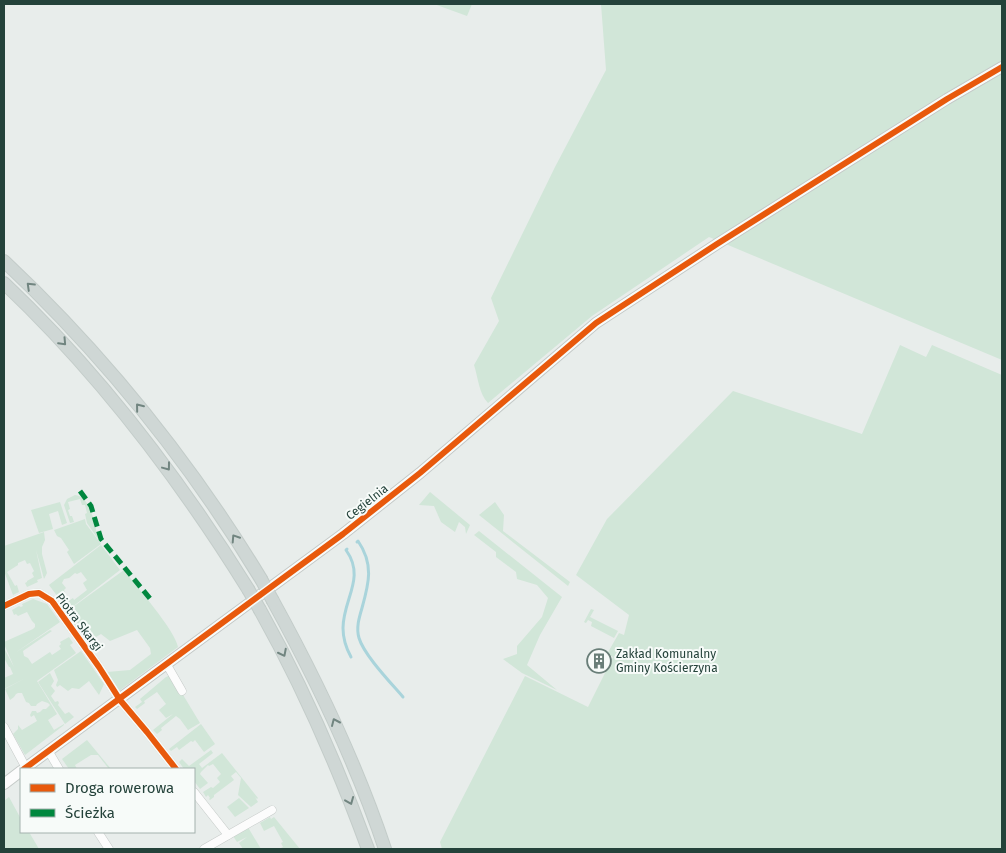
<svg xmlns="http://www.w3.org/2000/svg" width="1006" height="853" viewBox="0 0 1006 853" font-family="'Fira Sans',sans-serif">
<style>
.green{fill:#d1e6d8}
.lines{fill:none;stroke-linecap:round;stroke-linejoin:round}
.stream{stroke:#a9d4db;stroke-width:3}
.minor-casing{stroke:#c5cac8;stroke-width:9}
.tertiary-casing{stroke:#c5cac8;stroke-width:12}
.primary-casing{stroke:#c3ccc9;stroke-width:14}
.minor{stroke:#fcfcfc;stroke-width:8}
.tertiary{stroke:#fcfcfc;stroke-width:10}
.primary{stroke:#cfd7d5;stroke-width:12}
.primary-bridge-casing{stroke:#c3ccc9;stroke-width:14;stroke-linecap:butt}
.primary-bridge{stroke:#cfd7d5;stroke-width:12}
.quiet{stroke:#00873e;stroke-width:5;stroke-dasharray:10 5;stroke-linecap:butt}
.cycleway-casing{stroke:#f7fbf9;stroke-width:9}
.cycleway{stroke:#e8590c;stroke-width:6}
.oneway{stroke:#718580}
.labels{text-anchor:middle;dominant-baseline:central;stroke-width:4;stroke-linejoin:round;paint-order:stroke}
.street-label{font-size:12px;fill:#24423a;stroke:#f7fbf9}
.poi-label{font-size:12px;fill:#24423a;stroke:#f7fbf9;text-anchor:start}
</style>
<rect width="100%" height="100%" fill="#e8edeb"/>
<!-- green -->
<g class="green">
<polygon points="434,4 472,4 467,16"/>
<path d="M601 4H1002V360L709 237 592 316 488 403C479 394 478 377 474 365L499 321 491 298 555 167 606 70Z"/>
<polygon points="900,345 926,357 932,345 1002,375 1002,849 442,849 440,842 525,676 588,707 613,657 607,654 619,633 624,635 629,615 576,575 607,519 733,391 862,434"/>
<polygon points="430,492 470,525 466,534 465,527 459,522 455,532 441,522 434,506 419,505"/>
<path d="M75 495C91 496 95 526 98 539L87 523 85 514 87 513 85 505H82L80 499 68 502 70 509 68 510 70 516H72L74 522 70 523 64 505 67 499Z"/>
<polygon points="60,502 67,523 62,525 58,511 49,514 53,529 39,533 31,510"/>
<polygon points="495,502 504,515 503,531 570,582 568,586 479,515"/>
<polygon points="85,519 86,524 101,544 74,564 67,552 69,550 61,538 57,536 54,530"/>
<polygon points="479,531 562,597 540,635 527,665 557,690 522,673 503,659 517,654 517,646 542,617 548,598 537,585 517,579 516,572 496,557 496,552 474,535"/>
<polygon points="44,532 45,540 42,547 42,554 47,573 44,579 36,550 42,578 37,580 38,582 27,587 25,583 27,582 27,581 34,577 32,573 34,571 30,563 27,564 25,560 18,563 18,565 7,572 15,586 17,585 19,592 13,595 4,571 4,546"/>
<polygon points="101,545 120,570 67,611 63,605 73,598 74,600 87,590 83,583 87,580 81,572 77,574 75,573 69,578 64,579 62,583 66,588 64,590 65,592 58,597 49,585"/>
<path d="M124 570C136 586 175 630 178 647L119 691 107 672 130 670 151 654 150 648 137 630 110 641 101 634 86 643 66 612Z"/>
<polygon points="33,599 47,604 60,622 15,653 50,630 52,631 23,651 24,656 28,658 32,664 50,652 52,655 61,649 59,646 61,644 60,642 69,637 73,643 70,645 76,653 37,681 57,714 48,720 54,730 64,724 64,725 25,755 13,734 18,729 18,725 22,730 37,721 34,715 31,717 30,715 32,711 36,711 37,713 40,712 43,709 46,709 50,705 48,703 42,701 37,704 36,706 31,706 29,703 26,702 22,693 18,693 16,694 14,697 10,700 5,689 24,679 4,689 4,678 13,674 10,667 9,667 4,658 4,648 14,667 4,644 5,643 4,642 33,629 35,627 35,624 32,621 27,612 18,616 16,614 14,615 12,610 19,606 21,607 23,606 22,604"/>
<polygon points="591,609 594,610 590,617 618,631 614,638 591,626 592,622 588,620 586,623 584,622"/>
<polygon points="81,651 104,684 99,695 89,681 79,689 72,688 68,691 60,685 57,687 56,685 58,680 54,670"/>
<polygon points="50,673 54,681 51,686 55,691 51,696 55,702 58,701 59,703 58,705 65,714 69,712 74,717 65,724 38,682"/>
<polygon points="171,675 200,723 188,730 180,719 176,716 161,728 162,730 157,734 153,730 173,714 166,718 159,710 166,704 157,692 144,701 145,703 137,709 135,707 142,702 140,699 166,677"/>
<polygon points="201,724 215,744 204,752 195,740 193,742 191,741 179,750 177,747 171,751 169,749"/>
<polygon points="87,740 111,769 109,769 98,755 91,755 75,765 77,769 69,769 62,759"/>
<polygon points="211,750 213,753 199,764 202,768 222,753 258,798 257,799 255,797 258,802 251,807 238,795 241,778 236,772 231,776 234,780 214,795 214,797 210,800 209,799 210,798 208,795 206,797 203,792 211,787 213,788 220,782 217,778 221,774 213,764 209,766 208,765 201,772 200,774 208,783 200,789 194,781 194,769 184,769 179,762 182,759 189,766"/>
<polygon points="9,797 21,819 21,832 29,832 39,849 4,849 4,801"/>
<polygon points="239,798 249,808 235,817 227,807"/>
<polygon points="270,817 271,819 274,817 300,849 279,849 283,847 281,843 283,842 274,826 264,831 260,823"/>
<polygon points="248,827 249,829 261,849 243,849 239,843 247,837 237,842 233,836"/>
</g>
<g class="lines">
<!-- stream -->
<g class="stream">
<path d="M357 542 358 541C374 564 369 583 362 608 359 618 356 628 359 638 364 655 391 683 403 697"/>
<path d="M347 549 346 550C366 578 343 599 343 628 343 639 346 648 351 657"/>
</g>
<!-- minor casing -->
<g class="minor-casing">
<g id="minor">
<polyline points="4,606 29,594 39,593 52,601 99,667 120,700 147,732 176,769"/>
<polyline points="167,665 182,691"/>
<polyline points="4,727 26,768"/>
<polyline points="49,752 59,769"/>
<polyline points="194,792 228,835"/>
<polyline points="98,832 109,849"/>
<polyline points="204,849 272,810"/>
</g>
</g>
<!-- tertiary casing -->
<g class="tertiary-casing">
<g id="tertiary">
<polyline points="24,769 343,534 420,473 596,323 717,244 947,99 1002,67"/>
<polyline points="4,784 21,771"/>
</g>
</g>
<!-- primary casing -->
<g class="primary-casing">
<g id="primary">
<path d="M4 261C104 355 190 462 261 579"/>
<path d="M4 283C99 373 179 478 248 589"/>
<path d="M273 601C317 681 356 762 385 849"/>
<path d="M260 610C303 687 338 767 368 849"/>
</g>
</g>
<!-- minor -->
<use href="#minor" class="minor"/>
<!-- tertiary -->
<use href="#tertiary" class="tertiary"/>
<!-- primary -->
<use href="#primary" class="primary"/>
<!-- primary-bridge casing -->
<g class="primary-bridge-casing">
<g id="primary-bridge">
<polyline points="261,579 273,601"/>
<polyline points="248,589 260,610"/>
</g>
</g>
<!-- primary-bridge -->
<use href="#primary-bridge" class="primary-bridge"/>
<!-- quiet -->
<polyline class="quiet" points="80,491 91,506 101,539 152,601"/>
<!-- cycleway casing -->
<g class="cycleway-casing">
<g id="cycleway">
<polyline points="4,606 29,594 39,593 52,601 99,667 120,700 147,732 176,769"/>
<polyline points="24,769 343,534 420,473 596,323 717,244 947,99 1002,67"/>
</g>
</g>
<!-- cycleway -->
<use href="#cycleway" class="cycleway"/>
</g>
<!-- one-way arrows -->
<defs><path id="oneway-chevron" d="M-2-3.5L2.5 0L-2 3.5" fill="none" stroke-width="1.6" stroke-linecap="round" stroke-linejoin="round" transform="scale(1.25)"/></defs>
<g class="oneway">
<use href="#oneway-chevron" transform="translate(30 286) rotate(-136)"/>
<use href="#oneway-chevron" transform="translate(63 342) rotate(47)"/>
<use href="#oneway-chevron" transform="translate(139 407) rotate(-129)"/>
<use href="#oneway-chevron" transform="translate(167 467) rotate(53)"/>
<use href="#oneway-chevron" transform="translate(235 538) rotate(-123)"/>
<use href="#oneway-chevron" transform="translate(283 653) rotate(63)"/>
<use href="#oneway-chevron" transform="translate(335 722) rotate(-114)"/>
<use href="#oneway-chevron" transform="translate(350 801) rotate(68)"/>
</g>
<!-- icons -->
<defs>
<g id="building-ring" transform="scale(1.25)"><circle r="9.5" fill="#f7fbf9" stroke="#697e78" stroke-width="1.5"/><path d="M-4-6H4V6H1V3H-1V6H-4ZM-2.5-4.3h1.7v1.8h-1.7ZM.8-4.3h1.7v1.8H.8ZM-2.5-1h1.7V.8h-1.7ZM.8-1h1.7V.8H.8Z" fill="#697e78"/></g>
</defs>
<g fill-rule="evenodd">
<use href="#building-ring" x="599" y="661"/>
</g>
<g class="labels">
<!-- street labels -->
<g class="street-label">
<text transform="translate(367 502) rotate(-38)">Cegielnia</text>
<text transform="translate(79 622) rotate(53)">Piotra Skargi</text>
</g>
<!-- poi labels -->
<g class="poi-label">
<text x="616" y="654">Zakład Komunalny<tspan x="616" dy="14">Gminy Kościerzyna</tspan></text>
</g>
</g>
<!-- border -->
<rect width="1006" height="853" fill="none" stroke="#24423a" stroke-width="10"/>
<!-- legend -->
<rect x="20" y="768" width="175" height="65" fill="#f7fbf9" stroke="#a3b1ad"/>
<rect x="30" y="784" width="25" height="8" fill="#e8590c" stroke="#a3b1ad"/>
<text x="65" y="793" font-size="15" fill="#24423a">Droga rowerowa</text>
<rect x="30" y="809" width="25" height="8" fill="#00873e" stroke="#a3b1ad"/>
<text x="65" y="818" font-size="15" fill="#24423a">Ścieżka</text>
</svg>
